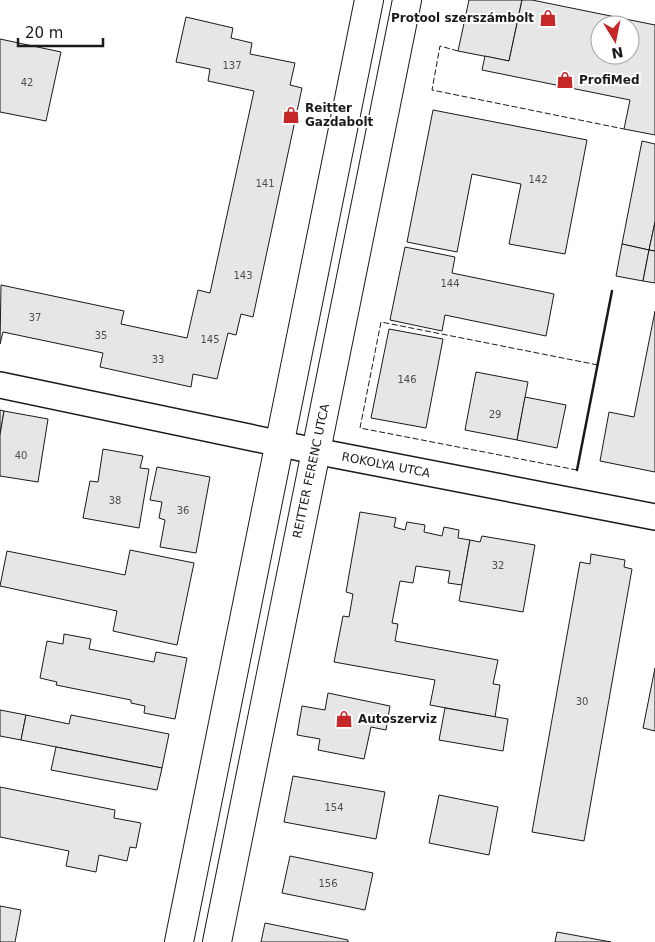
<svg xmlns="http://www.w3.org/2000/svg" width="655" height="942" viewBox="0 0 655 942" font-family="'DejaVu Sans',sans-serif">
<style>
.building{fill:#e6e6e6;stroke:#1a1a1a;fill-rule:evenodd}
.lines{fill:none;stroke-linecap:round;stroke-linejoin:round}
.minor-casing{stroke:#1a1a1a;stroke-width:28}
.tertiary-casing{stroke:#1a1a1a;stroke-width:30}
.minor{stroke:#fff;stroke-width:25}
.tertiary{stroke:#fff;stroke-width:28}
.fence{stroke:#1a1a1a;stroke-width:1;stroke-dasharray:6 2.5;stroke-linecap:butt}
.wall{stroke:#1a1a1a;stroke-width:2.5}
.labels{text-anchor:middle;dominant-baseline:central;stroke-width:4;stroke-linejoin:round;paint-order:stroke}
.number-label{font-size:10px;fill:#4d4d4d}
.poi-label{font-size:12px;font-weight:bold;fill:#1a1a1a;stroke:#fff;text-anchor:start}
.street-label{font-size:12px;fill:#1a1a1a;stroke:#fff}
</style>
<rect width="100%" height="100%" fill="#fff"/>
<!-- building -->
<g class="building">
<polygon points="469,0 522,0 509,61 458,51"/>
<path d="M522 0H532L655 25V135L624 129 630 100 482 70 485 56 509 61ZM600 25H630V55H600Z"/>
<polygon points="186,17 233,28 231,38 252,43 250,54 295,63 290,85 302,88 253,317 241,314 236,335 228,333 217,379 193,374 191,387 100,367 103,353 3,332 0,344 1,285 124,311 121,324 187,338 198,290 210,293 254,91 208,81 210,69 176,62"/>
<polygon points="0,39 61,52 46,121 0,112"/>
<polygon points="433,110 587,140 565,254 509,244 521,184 472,174 457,252 407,242"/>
<polygon points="642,141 655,144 655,222 649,250 622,244"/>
<polygon points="655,222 655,251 649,250"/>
<polygon points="622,244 649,250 643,281 616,276"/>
<polygon points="405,247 455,257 452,273 554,294 546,336 445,315 442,331 390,320"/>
<polygon points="649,250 655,251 655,283 643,281"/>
<polygon points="655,311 655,472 600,461 609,412 634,417"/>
<polygon points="389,329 443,339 426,428 371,418"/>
<polygon points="476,372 528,382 517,440 465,430"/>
<polygon points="525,397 566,405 557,448 517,440"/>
<polygon points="0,410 4,411 0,435"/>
<polygon points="4,411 48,419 38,482 0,476 0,435"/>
<polygon points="103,449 143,456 140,468 149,469 139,528 83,518 90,481 98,482"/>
<polygon points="157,467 210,477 196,553 160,547 165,520 159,518 162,502 150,500"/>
<polygon points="360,512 396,518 394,527 405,530 407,522 425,525 424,532 442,536 444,527 459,530 458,538 470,540 462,585 448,583 450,571 416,566 413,583 400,581 392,623 398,624 395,641 498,660 493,684 500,685 495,717 430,705 435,680 334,662 343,616 349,617 353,594 346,592"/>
<polygon points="482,536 535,545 523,612 459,601 470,540 480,542"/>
<polygon points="130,550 194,563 177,645 113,631 117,611 0,586 7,551 125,575"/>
<polygon points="591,554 625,560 624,567 632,569 584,841 532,832 580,562 590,564"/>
<polygon points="64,634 91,639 89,649 154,662 156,652 187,658 175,719 144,713 145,706 131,703 131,700 56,685 57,682 40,678 47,641 63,644"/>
<polygon points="655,668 655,731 643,728"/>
<polygon points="328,693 390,706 386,730 371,727 364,759 318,750 320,739 297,735 302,706 325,710"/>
<polygon points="445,708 508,719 503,751 439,740"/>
<polygon points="0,710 26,715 21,740 0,736"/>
<polygon points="26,715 69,724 71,715 169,734 162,768 21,740"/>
<polygon points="56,747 162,768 157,790 51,770"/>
<polygon points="293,776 385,792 376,839 284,822"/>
<polygon points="0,787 115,810 114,818 141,823 136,848 130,847 127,861 99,855 96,872 66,866 69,851 0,837"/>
<polygon points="439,795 498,807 489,855 429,843"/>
<polygon points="290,856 373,873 365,910 282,893"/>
<polygon points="0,906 21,910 15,942 0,942"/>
<polygon points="265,923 348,940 348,942 261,942"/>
<polygon points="557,932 611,942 555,942"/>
</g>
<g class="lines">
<!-- minor casing -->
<g class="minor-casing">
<polyline id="minor" points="0,385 315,451 655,517"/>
</g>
<!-- tertiary casing -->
<g class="tertiary-casing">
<g id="tertiary">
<polyline points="179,942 369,0"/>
<polyline points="217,942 407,0"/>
</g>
</g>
<!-- minor -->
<use href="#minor" class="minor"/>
<!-- tertiary -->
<use href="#tertiary" class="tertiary"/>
<!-- fence -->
<g class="fence">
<polyline points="458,51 440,46 432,90 624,129"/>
<polyline points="577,470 360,428 381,322 598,365"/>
</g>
<!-- wall -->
<polyline class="wall" points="577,470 612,291"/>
</g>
<!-- icons -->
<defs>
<g id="shop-bare" transform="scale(1.35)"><path d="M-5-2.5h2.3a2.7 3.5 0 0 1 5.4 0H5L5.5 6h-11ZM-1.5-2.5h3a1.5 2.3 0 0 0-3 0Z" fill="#c62828" stroke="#fff" stroke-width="2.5" paint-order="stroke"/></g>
</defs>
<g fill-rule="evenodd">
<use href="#shop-bare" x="548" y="18"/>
<use href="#shop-bare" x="565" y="80"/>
<use href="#shop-bare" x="291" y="115"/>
<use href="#shop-bare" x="344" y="719"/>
</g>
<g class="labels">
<!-- number labels -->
<g class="number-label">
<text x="232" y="65">137</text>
<text x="27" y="82">42</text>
<text x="538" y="179">142</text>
<text x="265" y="183">141</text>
<text x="243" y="275">143</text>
<text x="450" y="283">144</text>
<text x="35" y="317">37</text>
<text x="101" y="335">35</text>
<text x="210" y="339">145</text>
<text x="158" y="359">33</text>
<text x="407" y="379">146</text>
<text x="495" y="414">29</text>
<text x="21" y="455">40</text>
<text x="115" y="500">38</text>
<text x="183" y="510">36</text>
<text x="498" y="565">32</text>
<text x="582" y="701">30</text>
<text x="334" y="807">154</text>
<text x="328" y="883">156</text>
</g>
<!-- poi labels -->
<g class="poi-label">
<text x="534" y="18" text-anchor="end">Protool szerszámbolt</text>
<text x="579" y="80">ProfiMed</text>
<text x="305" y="108">Reitter<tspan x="305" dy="14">Gazdabolt</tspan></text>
<text x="358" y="719">Autoszerviz</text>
</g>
<!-- street labels -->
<g class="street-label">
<text transform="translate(386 465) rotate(11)">ROKOLYA UTCA</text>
<text transform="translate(311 471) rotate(-78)">REITTER FERENC UTCA</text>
</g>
</g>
<!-- north arrow -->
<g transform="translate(615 40) rotate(170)"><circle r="24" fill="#ffffff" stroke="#a3a3a3"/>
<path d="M0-4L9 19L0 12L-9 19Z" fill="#c62828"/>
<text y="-8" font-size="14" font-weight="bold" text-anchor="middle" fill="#1a1a1a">N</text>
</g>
<!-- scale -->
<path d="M18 38v8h85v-8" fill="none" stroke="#1a1a1a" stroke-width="2.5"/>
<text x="25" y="38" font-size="15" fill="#1a1a1a" stroke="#ffffff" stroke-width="4" paint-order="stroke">20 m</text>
</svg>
